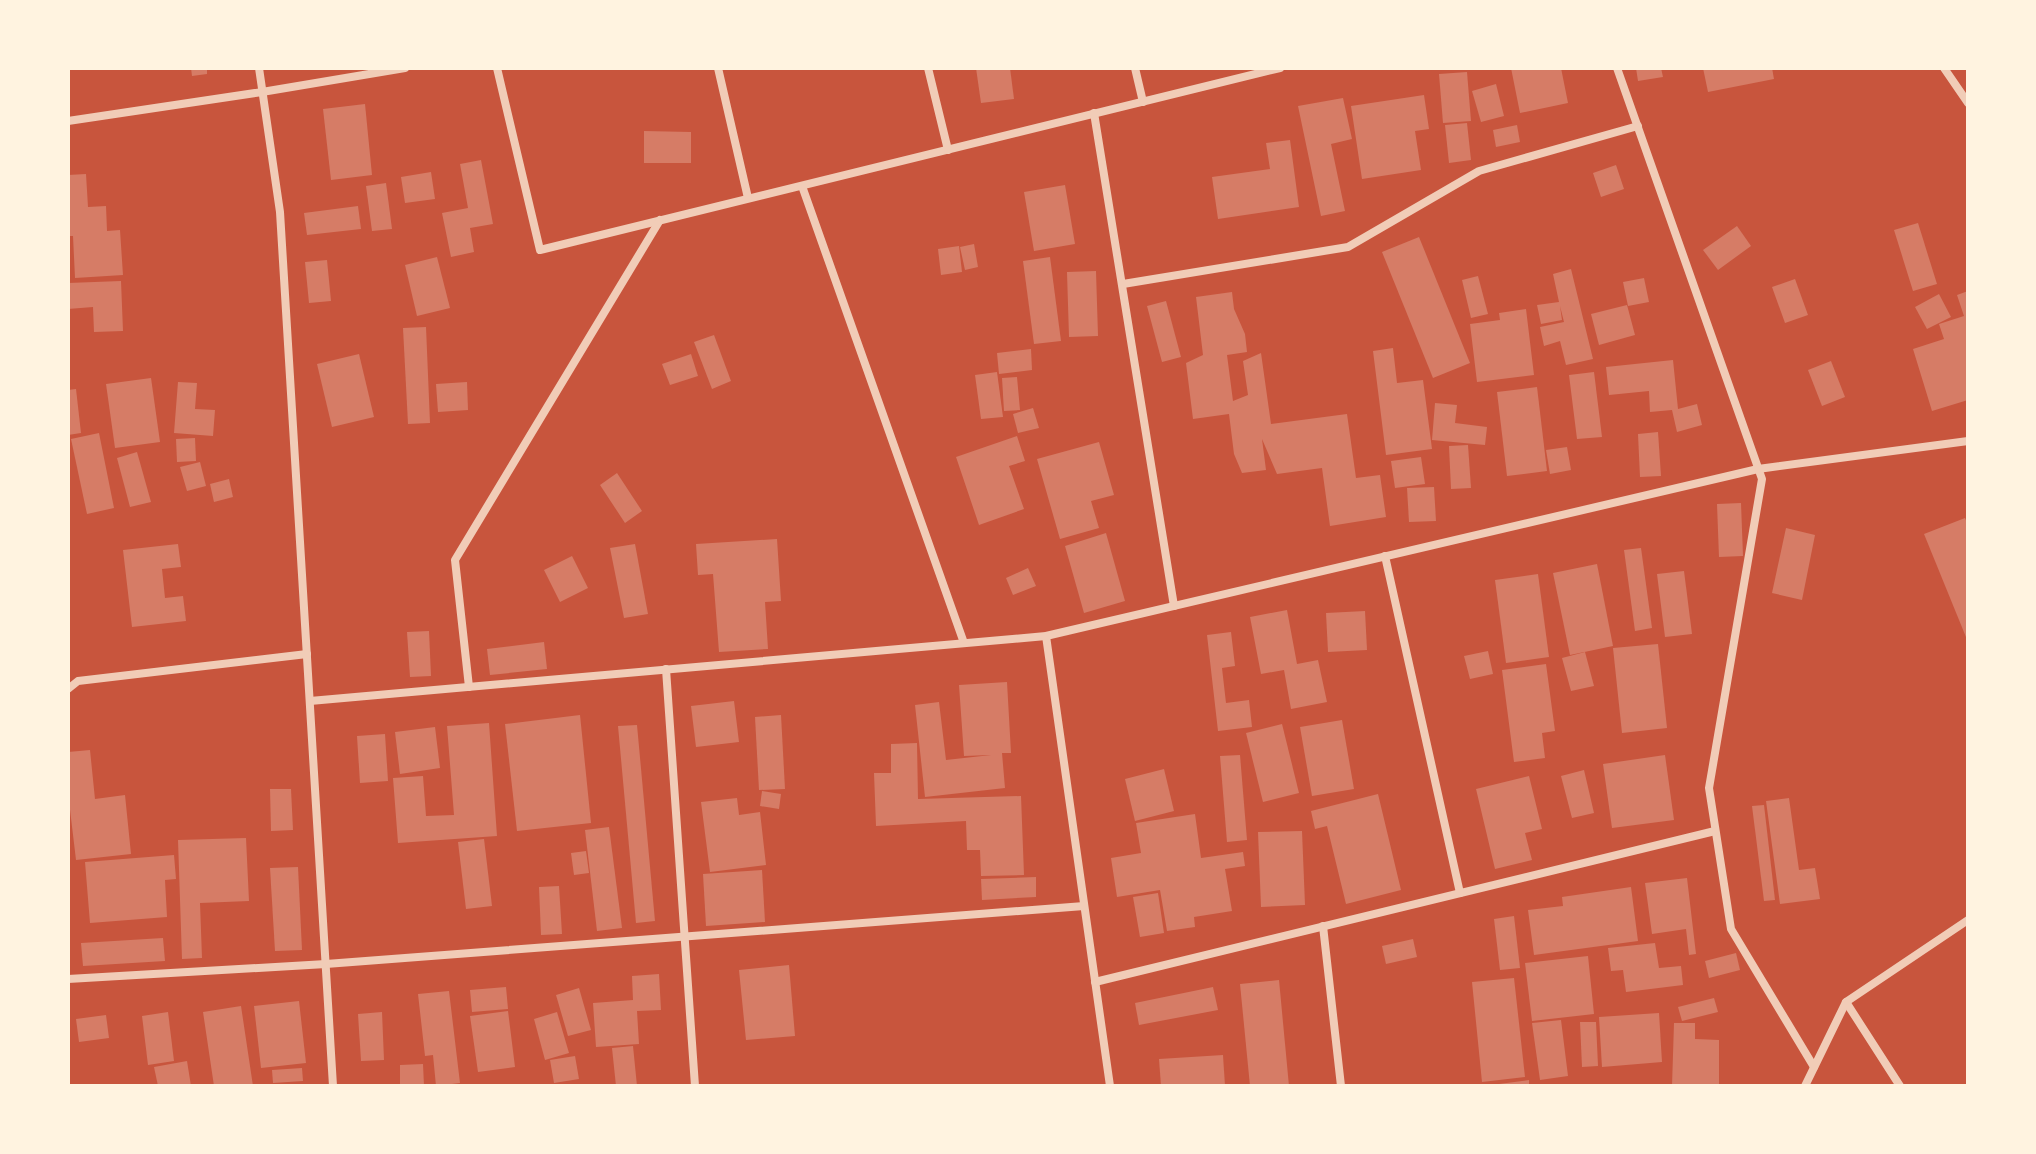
<svg xmlns="http://www.w3.org/2000/svg" width="2036" height="1154" viewBox="0 0 2036 1154" font-family="Manrope,sans-serif">
<style>
.building{fill:#d67c66}
.lines{fill:none;stroke-linecap:round;stroke-linejoin:round}
.minor{stroke:#f1ccb7;stroke-width:8}
</style>
<rect width="100%" height="100%" fill="#c8553d"/>
<!-- building -->
<g class="building">
<polygon points="191,68 207,68 207,74 192,76"/>
<polygon points="976,68 1010,68 1014,99 981,103"/>
<polygon points="1511,68 1561,68 1568,103 1520,113"/>
<polygon points="1636,68 1661,68 1663,77 1638,81"/>
<polygon points="1703,68 1772,68 1774,79 1708,92"/>
<polygon points="1467,72 1471,121 1443,123 1439,74"/>
<polygon points="1496,84 1504,116 1481,122 1472,91"/>
<polygon points="1424,95 1429,129 1415,131 1421,170 1362,179 1351,106"/>
<polygon points="1343,98 1352,139 1331,144 1345,211 1321,216 1298,106"/>
<polygon points="365,104 372,175 331,180 323,109"/>
<polygon points="1467,123 1471,160 1449,163 1445,125"/>
<polygon points="1517,125 1520,142 1496,147 1493,130"/>
<polygon points="644,131 691,132 691,163 644,163"/>
<polygon points="1290,140 1299,207 1218,219 1212,177 1270,169 1266,143"/>
<polygon points="481,160 493,224 470,228 474,252 451,257 442,213 468,208 460,164"/>
<polygon points="1616,165 1624,189 1601,197 1593,173"/>
<polygon points="431,172 435,199 405,203 401,177"/>
<polygon points="86,174 88,207 106,206 107,231 120,230 123,275 75,278 73,236 68,236 68,175"/>
<polygon points="386,183 392,229 372,231 366,186"/>
<polygon points="1065,185 1075,244 1034,251 1024,192"/>
<polygon points="358,206 361,229 307,235 304,213"/>
<polygon points="1918,223 1937,284 1913,291 1894,230"/>
<polygon points="1737,226 1751,246 1718,270 1703,250"/>
<polygon points="1419,237 1470,363 1433,378 1382,252"/>
<polygon points="974,244 978,267 965,270 960,247"/>
<polygon points="959,246 962,272 941,275 938,249"/>
<polygon points="437,257 450,308 417,316 405,265"/>
<polygon points="1050,257 1061,341 1034,344 1023,261"/>
<polygon points="327,260 331,301 309,303 305,262"/>
<polygon points="1571,269 1593,359 1566,365 1560,341 1544,346 1540,327 1564,322 1560,306 1562,320 1541,324 1537,305 1559,302 1553,274"/>
<polygon points="1096,271 1098,336 1069,337 1067,272"/>
<polygon points="1478,276 1488,314 1471,318 1462,280"/>
<polygon points="1644,278 1649,302 1628,306 1623,282"/>
<polygon points="1795,279 1808,315 1785,323 1772,287"/>
<polygon points="121,281 123,331 94,332 93,307 68,309 68,283"/>
<polygon points="1968,291 1968,400 1932,411 1913,349 1944,339 1939,324 1964,316 1957,295"/>
<polygon points="1232,292 1234,309 1245,334 1247,352 1227,355 1233,401 1248,395 1243,361 1261,353 1271,424 1347,414 1356,478 1380,475 1386,517 1330,526 1322,468 1277,474 1262,439 1266,470 1242,473 1234,454 1229,414 1193,419 1186,363 1203,355 1196,297"/>
<polygon points="1939,294 1951,317 1927,329 1915,307"/>
<polygon points="1166,301 1181,357 1162,362 1147,306"/>
<polygon points="1627,305 1635,335 1599,345 1591,314"/>
<polygon points="1526,309 1534,375 1477,382 1470,324 1500,320 1499,313"/>
<polygon points="426,327 430,423 408,424 403,328"/>
<polygon points="714,335 731,381 712,389 694,342"/>
<polygon points="1393,348 1397,383 1423,380 1432,449 1386,455 1373,351"/>
<polygon points="1031,349 1032,370 999,374 997,353"/>
<polygon points="359,354 374,417 332,427 317,364"/>
<polygon points="691,354 698,376 670,385 662,364"/>
<polygon points="1673,360 1678,409 1697,404 1702,425 1677,432 1672,410 1650,412 1649,391 1609,395 1606,367"/>
<polygon points="1831,361 1845,397 1822,406 1808,370"/>
<polygon points="997,372 1003,417 981,419 975,375"/>
<polygon points="1594,372 1602,437 1577,439 1569,375"/>
<polygon points="1017,377 1020,410 1004,411 1002,378"/>
<polygon points="151,378 160,442 115,448 106,384"/>
<polygon points="178,382 197,383 195,409 215,410 213,436 174,433"/>
<polygon points="467,382 468,410 438,412 436,384"/>
<polygon points="1537,387 1547,471 1507,476 1497,392"/>
<polygon points="76,389 81,433 68,435 68,390"/>
<polygon points="1435,403 1457,405 1455,423 1487,427 1485,445 1432,440"/>
<polygon points="1033,408 1039,428 1018,433 1013,414"/>
<polygon points="1658,432 1661,476 1640,477 1638,434"/>
<polygon points="99,433 114,508 87,514 71,439"/>
<polygon points="1017,436 1025,461 1009,466 1024,509 979,525 956,457"/>
<polygon points="195,438 196,461 177,462 176,439"/>
<polygon points="1099,442 1114,495 1091,501 1099,528 1060,539 1037,459"/>
<polygon points="1468,445 1471,488 1451,489 1449,446"/>
<polygon points="1567,447 1571,470 1550,474 1546,450"/>
<polygon points="137,452 151,502 130,507 117,458"/>
<polygon points="1421,457 1425,484 1395,488 1391,461"/>
<polygon points="200,462 206,486 187,491 180,467"/>
<polygon points="617,473 642,511 625,523 600,485"/>
<polygon points="229,479 233,497 214,502 210,484"/>
<polygon points="1434,487 1436,521 1409,522 1407,488"/>
<polygon points="1741,503 1743,556 1719,557 1717,504"/>
<polygon points="1965,518 1968,525 1968,642 1924,534"/>
<polygon points="1786,528 1815,535 1802,600 1772,593"/>
<polygon points="1106,533 1125,601 1084,613 1065,546"/>
<polygon points="777,539 781,601 765,602 768,649 719,652 713,574 698,575 696,544"/>
<polygon points="178,544 181,567 162,569 165,598 183,596 186,621 132,627 123,550"/>
<polygon points="635,544 648,614 624,618 610,548"/>
<polygon points="1641,548 1652,628 1635,631 1624,550"/>
<polygon points="572,556 588,588 560,602 544,570"/>
<polygon points="1597,564 1613,646 1570,655 1553,573"/>
<polygon points="1028,568 1036,586 1013,595 1006,578"/>
<polygon points="1684,571 1692,634 1665,637 1657,574"/>
<polygon points="1538,574 1549,657 1506,663 1495,580"/>
<polygon points="1287,610 1297,664 1318,660 1327,702 1291,709 1284,670 1261,674 1250,617"/>
<polygon points="1365,611 1367,650 1328,652 1326,613"/>
<polygon points="429,631 431,676 410,677 407,632"/>
<polygon points="1231,632 1235,666 1222,668 1226,703 1249,700 1252,727 1218,731 1207,635"/>
<polygon points="544,642 547,669 490,675 487,649"/>
<polygon points="1658,644 1667,728 1622,733 1613,648"/>
<polygon points="1488,651 1493,674 1470,679 1464,656"/>
<polygon points="1585,652 1594,686 1571,691 1562,658"/>
<polygon points="1546,664 1555,731 1542,733 1545,758 1514,762 1502,670"/>
<polygon points="1007,682 1011,753 1002,753 1005,788 925,797 915,705 939,702 946,760 991,755 964,756 959,685"/>
<polygon points="734,701 739,742 696,747 691,706"/>
<polygon points="580,715 591,823 517,831 505,724"/>
<polygon points="781,715 785,789 759,790 755,717"/>
<polygon points="1342,720 1354,789 1312,796 1300,727"/>
<polygon points="489,723 497,836 398,843 393,778 423,776 426,816 454,815 447,726"/>
<polygon points="1282,724 1299,793 1263,802 1246,733"/>
<polygon points="637,725 655,921 636,923 618,726"/>
<polygon points="435,727 440,768 400,774 395,732"/>
<polygon points="385,734 388,781 360,783 357,736"/>
<polygon points="917,743 918,799 1021,796 1024,875 981,876 980,850 967,850 966,821 876,826 874,773 891,773 891,744"/>
<polygon points="90,750 95,799 125,795 131,854 76,860 68,793 68,752"/>
<polygon points="1240,755 1247,840 1227,842 1220,756"/>
<polygon points="1665,755 1674,820 1612,828 1603,764"/>
<polygon points="1164,769 1174,811 1135,821 1125,779"/>
<polygon points="1584,770 1594,813 1572,818 1561,776"/>
<polygon points="1529,776 1542,829 1525,833 1532,860 1495,869 1476,789"/>
<polygon points="270,789 291,789 293,830 271,831"/>
<polygon points="762,791 781,794 779,809 760,806"/>
<polygon points="1378,794 1401,890 1346,904 1327,826 1315,829 1311,811"/>
<polygon points="737,798 739,815 760,812 766,865 710,872 701,802"/>
<polygon points="1789,798 1799,870 1815,868 1820,899 1780,904 1766,801"/>
<polygon points="1764,805 1775,900 1764,901 1752,806"/>
<polygon points="1195,814 1201,858 1243,852 1245,866 1225,869 1232,911 1194,917 1195,927 1167,931 1160,890 1117,897 1111,858 1141,853 1136,823"/>
<polygon points="609,827 622,928 597,931 585,830"/>
<polygon points="1302,831 1305,905 1261,907 1258,832"/>
<polygon points="246,838 249,901 200,903 202,958 182,959 178,840"/>
<polygon points="484,839 492,906 466,909 458,842"/>
<polygon points="586,851 589,873 574,875 571,853"/>
<polygon points="174,855 176,879 165,880 167,917 90,923 85,862"/>
<polygon points="298,867 302,950 275,951 270,868"/>
<polygon points="762,870 765,922 706,926 703,874"/>
<polygon points="1036,877 1036,897 982,900 981,879"/>
<polygon points="1687,878 1696,954 1689,955 1686,929 1652,934 1645,883"/>
<polygon points="559,886 562,934 541,935 539,887"/>
<polygon points="1631,887 1638,941 1534,955 1528,910 1563,906 1562,897"/>
<polygon points="1158,893 1164,933 1140,937 1133,897"/>
<polygon points="1514,916 1520,968 1500,970 1494,919"/>
<polygon points="163,938 165,961 83,966 81,943"/>
<polygon points="1413,939 1417,957 1386,964 1382,946"/>
<polygon points="1655,943 1659,968 1681,966 1683,985 1626,992 1623,970 1611,971 1608,948"/>
<polygon points="1736,953 1740,970 1709,978 1705,961"/>
<polygon points="1588,956 1594,1014 1532,1021 1525,963"/>
<polygon points="789,965 795,1036 746,1040 739,970"/>
<polygon points="659,974 661,1010 637,1011 639,1044 596,1047 593,1003 633,1000 632,976"/>
<polygon points="1514,978 1525,1077 1482,1082 1472,982"/>
<polygon points="1279,980 1289,1086 1250,1086 1240,984"/>
<polygon points="506,987 508,1009 472,1012 470,990"/>
<polygon points="1213,987 1218,1010 1139,1025 1135,1003"/>
<polygon points="579,988 591,1030 568,1036 556,995"/>
<polygon points="449,991 460,1083 436,1086 433,1055 425,1056 418,994"/>
<polygon points="1714,998 1718,1012 1682,1021 1678,1007"/>
<polygon points="299,1001 306,1063 261,1068 254,1006"/>
<polygon points="241,1006 253,1086 240,1086 240,1084 214,1086 203,1012"/>
<polygon points="508,1011 515,1067 478,1072 470,1016"/>
<polygon points="168,1012 174,1061 148,1065 142,1016"/>
<polygon points="382,1012 384,1060 361,1061 358,1014"/>
<polygon points="557,1012 569,1053 545,1060 534,1019"/>
<polygon points="1659,1013 1662,1062 1602,1067 1599,1017"/>
<polygon points="106,1015 109,1038 79,1042 76,1019"/>
<polygon points="1561,1020 1568,1076 1540,1080 1532,1023"/>
<polygon points="1580,1022 1596,1022 1598,1066 1582,1067"/>
<polygon points="1674,1023 1695,1023 1695,1039 1719,1040 1719,1086 1672,1086"/>
<polygon points="633,1046 637,1086 616,1086 612,1048"/>
<polygon points="1223,1055 1225,1086 1161,1086 1159,1059"/>
<polygon points="575,1056 579,1079 554,1083 550,1060"/>
<polygon points="187,1061 191,1086 158,1086 154,1067"/>
<polygon points="423,1064 424,1086 400,1086 400,1065"/>
<polygon points="302,1068 303,1081 273,1083 272,1070"/>
<polygon points="1529,1080 1529,1086 1500,1086 1499,1084"/>
</g>
<g class="lines">
<!-- minor -->
<g class="minor">
<polyline points="259,68 280,212 333,1086"/>
<polyline points="497,68 540,250 1280,68"/>
<polyline points="718,68 748,198"/>
<polyline points="928,68 948,150"/>
<polyline points="1135,68 1143,102"/>
<polyline points="1617,68 1762,479 1709,788 1731,929 1814,1067"/>
<polyline points="1944,68 1968,103"/>
<polyline points="1094,113 1174,606"/>
<polyline points="68,121 262,92 405,68"/>
<polyline points="802,186 964,643"/>
<polyline points="1123,284 1348,247 1479,171 1638,126"/>
<polyline points="1385,556 1460,893"/>
<polyline points="1046,636 1110,1086"/>
<polyline points="666,669 695,1086"/>
<polyline points="469,687 455,560 660,220"/>
<polyline points="68,689 78,681 307,654"/>
<polyline points="310,701 1046,636 1758,469 1968,441"/>
<polyline points="1323,926 1341,1086"/>
<polyline points="68,979 326,964 1084,906"/>
<polyline points="1095,982 1715,831"/>
<polyline points="1846,1002 1900,1086"/>
<polyline points="1805,1086 1846,1002 1968,920"/>
</g>
</g>
<!-- border -->
<rect width="2036" height="1154" fill="none" stroke="#fff3e0" stroke-width="140"/>
</svg>
